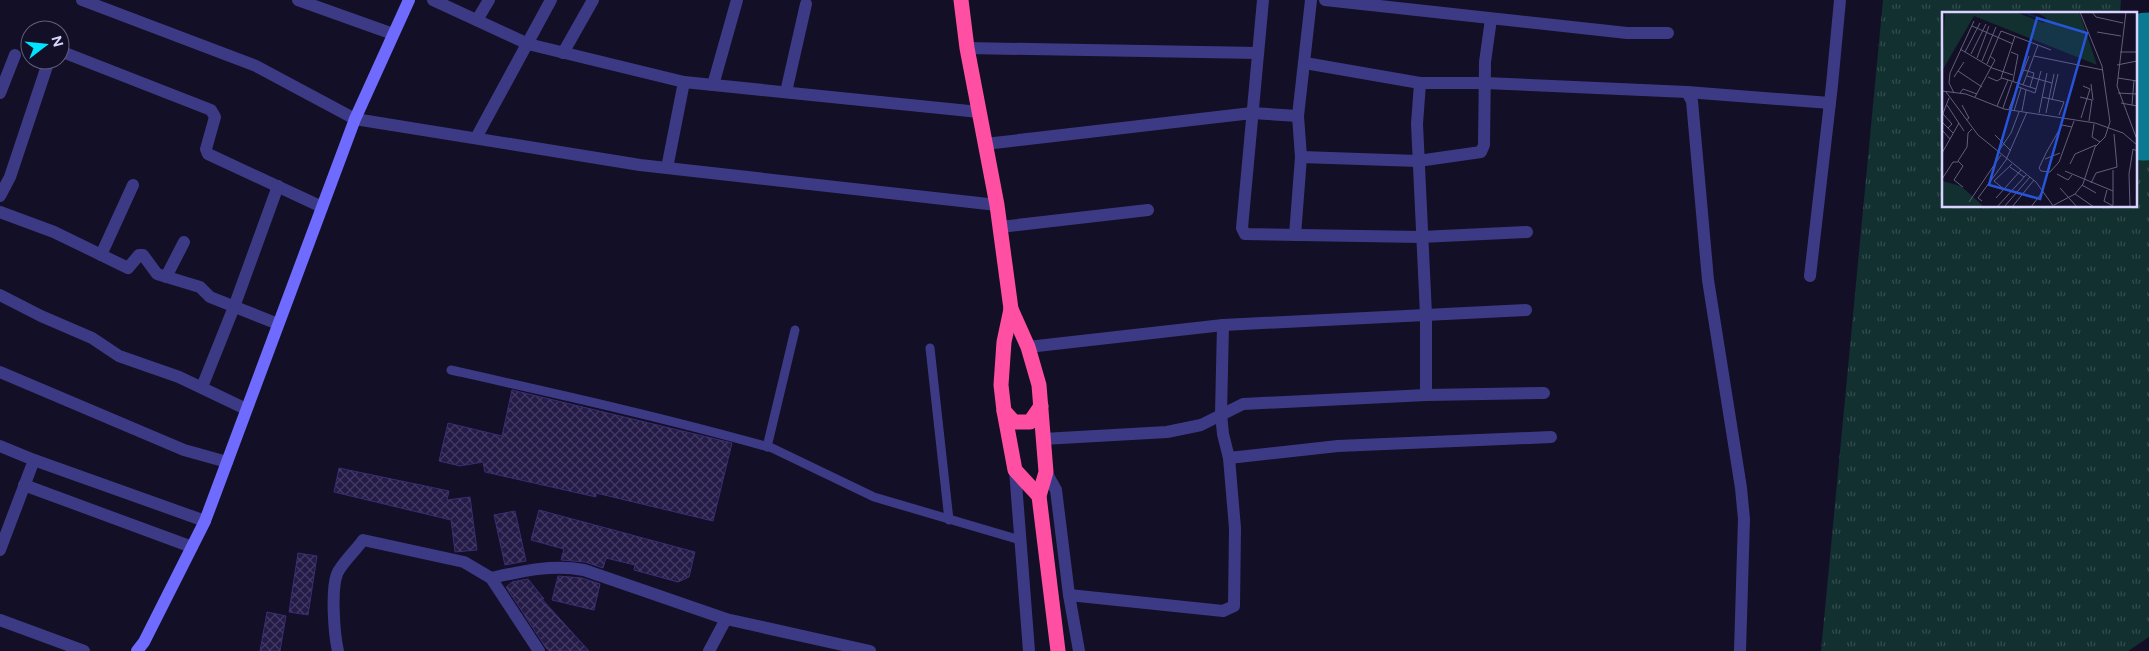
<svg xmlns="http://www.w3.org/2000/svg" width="2149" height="651" viewBox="0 0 2149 651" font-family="Figtree,sans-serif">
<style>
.grass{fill:url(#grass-tufts)}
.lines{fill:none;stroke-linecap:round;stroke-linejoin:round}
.runway{stroke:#0a7a92;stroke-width:109}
.building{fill:url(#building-cross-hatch);stroke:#3b2d73}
.lane{stroke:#3d3a85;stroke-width:9}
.street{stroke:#3d3a85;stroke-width:12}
.secondary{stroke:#6f6bff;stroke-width:12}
.highway{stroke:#ff4fa3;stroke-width:15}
.inset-river{fill:none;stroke:#0c2248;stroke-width:2.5}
.inset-road{fill:none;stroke:#625e7d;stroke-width:1}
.view{fill:#2655da;fill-opacity:0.15;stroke:#2655da;stroke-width:2.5}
.inset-edge{fill:none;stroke:#d9d4ff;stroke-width:2.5}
</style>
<defs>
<pattern id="grass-tufts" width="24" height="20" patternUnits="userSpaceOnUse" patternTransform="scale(1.25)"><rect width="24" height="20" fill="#12302f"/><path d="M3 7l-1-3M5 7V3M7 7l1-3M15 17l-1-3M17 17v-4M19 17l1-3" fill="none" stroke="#344d4e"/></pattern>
<pattern id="building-cross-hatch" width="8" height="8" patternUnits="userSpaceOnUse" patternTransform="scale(1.25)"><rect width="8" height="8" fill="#241b47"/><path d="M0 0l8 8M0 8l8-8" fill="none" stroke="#433b63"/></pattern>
</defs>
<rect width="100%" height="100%" fill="#130f26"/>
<!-- grass -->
<polygon class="grass" points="1883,0 2121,0 2120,14 1943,14 1943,206 2135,206 2135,107 2149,108 2149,637 2128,651 1821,651"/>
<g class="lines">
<!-- runway -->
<polyline class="runway" points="2145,106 2149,67"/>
</g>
<!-- building -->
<g class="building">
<polygon points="512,390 732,443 713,521 596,493 596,497 485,472 483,462 460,466 439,461 448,423 502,436"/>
<polygon points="339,468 449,491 447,500 470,497 477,550 455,552 451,520 334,492"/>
<polygon points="539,510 695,552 689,577 678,582 634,570 635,565 606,558 603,568 585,562 561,560 564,549 531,540"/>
<polygon points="515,511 526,561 505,565 494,515"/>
<polygon points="298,553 317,556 308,615 289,612"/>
<polygon points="558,576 582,578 600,584 594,610 552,600"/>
<polygon points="528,579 544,599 541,598 589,651 549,651 546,648 506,587 512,582"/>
<polygon points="267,612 286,616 280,651 260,651"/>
</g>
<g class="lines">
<!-- lane -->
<g class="lane">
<polyline points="930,348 949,520"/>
<path d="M451 370C558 394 666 418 772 448L874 497 1020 540"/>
<polyline points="767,447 795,330"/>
</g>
<!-- street -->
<g class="street">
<polyline points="82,0 256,66 355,119 640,165 997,205"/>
<polyline points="298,0 393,34"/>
<polyline points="433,0 528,44 684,82 979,112"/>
<polyline points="1263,0 1242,228 1245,234 1421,237 1527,232"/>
<polyline points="1325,0 1627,33 1668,33"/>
<polyline points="477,20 489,0"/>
<polyline points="967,48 1258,53"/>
<polyline points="60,51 211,110 215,117 206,149 208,154 322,207"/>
<polyline points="563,53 593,0"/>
<polyline points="1305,63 1420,83 1485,83 1687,92 1830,103"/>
<polyline points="1420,83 1417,124 1426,315 1426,395"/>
<polyline points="713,85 737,0"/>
<polyline points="786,92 806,4"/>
<polyline points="1687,92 1692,101 1708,280 1741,488 1744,519 1740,651"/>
<polyline points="0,93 15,55"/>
<polyline points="476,138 551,0"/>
<polyline points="985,144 1252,113 1298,116"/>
<polyline points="1301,157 1418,161 1481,152 1484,145 1485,62 1491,19"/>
<polyline points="667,168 684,82"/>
<polyline points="0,196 10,177 49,60"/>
<polyline points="0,212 54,232 128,268 139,255 143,255 157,274 200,287 210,297 278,324"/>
<polyline points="1000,227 1148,210"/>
<polyline points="1295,235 1301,157 1298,116 1311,0"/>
<polyline points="101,255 133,185"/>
<polyline points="1810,276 1832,85 1840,0"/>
<polyline points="166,277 184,242"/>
<polyline points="0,295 41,316 92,338 119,356 179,377 246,409"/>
<polyline points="1028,347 1223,325 1526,310"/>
<polyline points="0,372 184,450 227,462"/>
<polyline points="202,387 234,307 278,186"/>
<polyline points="1043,439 1167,432 1201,425 1243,404 1426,395 1544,393"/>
<polyline points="0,446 34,460 205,521"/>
<polyline points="1229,458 1338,446 1551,437"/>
<polyline points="1015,470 1029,651"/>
<polyline points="1046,472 1056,490 1069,595 1079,651"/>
<polyline points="24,485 192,547"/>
<polyline points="0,550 34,460"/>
<polyline points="491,578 539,651"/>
<polyline points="1069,595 1223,611 1234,606 1235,528 1229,458 1223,434 1221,414 1223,325"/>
<polyline points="0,620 84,651"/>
<path d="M338 651C334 634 331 590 337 574 341 564 357 549 363 540L464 562 491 578C523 571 552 564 584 570L726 619 870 651"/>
<polyline points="709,651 726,619"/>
</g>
<!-- secondary -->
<polyline class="secondary" points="137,651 144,642 205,521 355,119 409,0"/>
<!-- highway -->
<g class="highway">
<polyline points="961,0 967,48 997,205 1011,309 1028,347 1039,385 1046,472 1039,496 1058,651"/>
<polyline points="1011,309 1004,342 1001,385 1004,411 1015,470 1039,496"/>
<polyline points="1004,411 1014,422 1030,422 1041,406"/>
</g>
</g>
<!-- overview -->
<g transform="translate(1942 12)">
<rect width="195" height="195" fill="#130f26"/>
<path d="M3 0H74L102 11 104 6 94 0H135L138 2 155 53 32 4 0 59Z" fill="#12302f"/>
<path d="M0 169 19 174 42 195H0Z" fill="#12302f"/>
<path class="inset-river" d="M82 0 103 9"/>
<path class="inset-road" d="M150 0 154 5 181 11M184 0 175 74 194 125M30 14 71 32M155 20 179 24M18 37 50 56 71 63M23 40 38 11M69 40 76 43 71 69M178 40H195M29 42 44 12M92 44 161 58M35 46 47 14M40 49 54 15M45 52 59 19 109 38M175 53 195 49M82 58 92 61 88 75M16 59 40 75M85 64 110 71M12 65 22 50M46 65 55 69 60 66 94 77M59 66 73 24M176 66 195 69M149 72 151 88M81 73 96 33M74 74 93 81 99 59M0 79 24 82 62 97 153 111 181 121 195 133M4 80 36 123 94 170 112 195M12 81 7 71 8 61 32 9M18 81 21 77 35 82M176 81 195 82M33 85 53 48 48 44M100 85 122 90 117 103M138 85 150 88 147 109M110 88 116 62M179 91 195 94M5 93 22 119M20 93 27 106 24 108M190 93 192 68M55 94 66 68M61 96 70 70M67 97 87 44M72 99 79 76M80 99 84 78M97 101 105 61M104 101 112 62M1 102 10 112 6 116M0 104 7 86M139 106 148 77 141 74M0 110 11 121M152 112 150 125 158 130M130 115 120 113 104 141 97 156 99 159 108 160 117 150 132 109M0 118 8 127 0 141M53 123 69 139M8 127 17 111M56 140 69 121 77 100M103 147 118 141M128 152 133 142 154 133M68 155 82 165M171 158V193M123 159 171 179M115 162 126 168 130 163M0 167 11 150H16M149 171 154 161 175 155 172 122M140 173 154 181M21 175 12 168 21 154 16 149 25 135 26 121 30 117M118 176 135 195M63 178 52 169 70 152M165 178 162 189 171 194M133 182 152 195M54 186 79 158M40 189 36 186 64 148 85 100M27 190 59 143M112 193 133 182 141 172 153 135 163 125 168 110 160 54 138 0M55 195 84 163M62 195 88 165M70 195 92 168M89 195 101 179M188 195 187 162 191 137 195 139"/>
<path class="view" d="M95 6 145 21 98 187 47 173Z"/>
<rect width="195" height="195" class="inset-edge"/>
</g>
<!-- north arrow -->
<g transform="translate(45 45) rotate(74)"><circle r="24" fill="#130f26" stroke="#625e7d"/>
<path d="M0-4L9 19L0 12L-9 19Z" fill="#00e5ff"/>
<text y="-8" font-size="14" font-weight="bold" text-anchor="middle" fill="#d9d4ff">N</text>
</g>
</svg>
